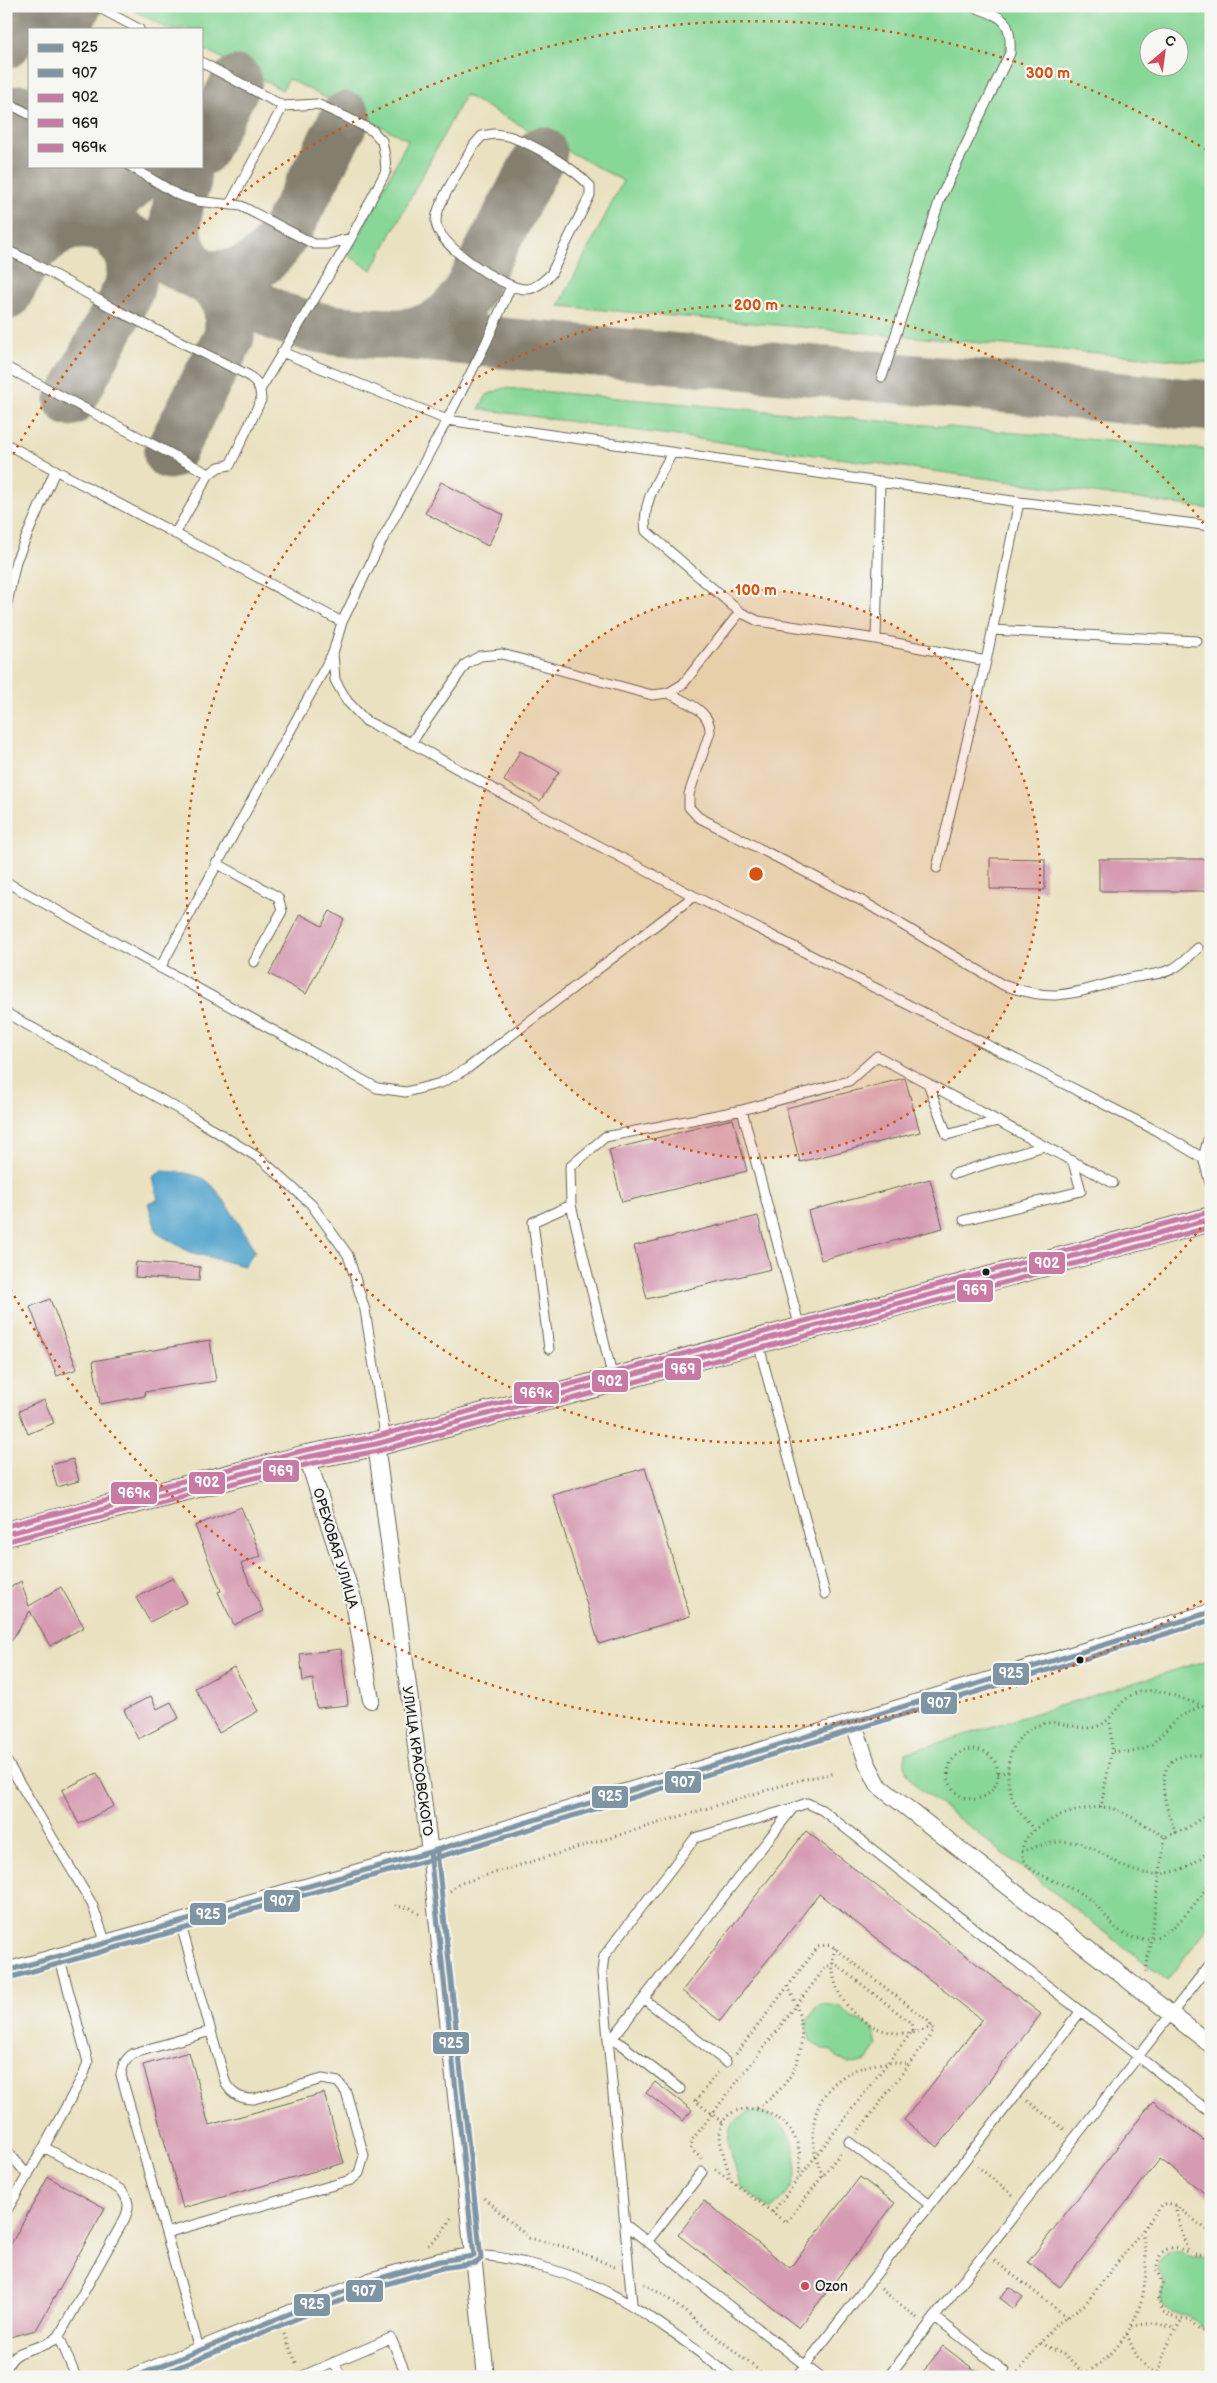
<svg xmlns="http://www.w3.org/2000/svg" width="1217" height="2383" viewBox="0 0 1217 2383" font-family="'Balsamiq Sans',sans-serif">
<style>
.green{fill:#87d797;stroke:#527a5a;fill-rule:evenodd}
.water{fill:#53a4cd;stroke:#386074}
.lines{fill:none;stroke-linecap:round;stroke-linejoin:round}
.taxiway{stroke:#837e6e;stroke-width:51}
.building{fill:#d69bb2}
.lane-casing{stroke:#646155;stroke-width:11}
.street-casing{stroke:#646155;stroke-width:18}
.secondary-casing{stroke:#646155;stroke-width:26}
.path{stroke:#646155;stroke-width:3;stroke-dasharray:1 4;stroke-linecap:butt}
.lane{stroke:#fff;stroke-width:9}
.street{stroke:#fff;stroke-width:16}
.secondary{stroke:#fde4d1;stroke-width:24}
.bus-1-casing{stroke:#f6f6f2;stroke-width:9}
.bus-2-casing{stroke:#f6f6f2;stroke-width:9}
.bus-3-casing{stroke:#f6f6f2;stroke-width:9}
.bus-4-casing{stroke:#f6f6f2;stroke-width:9}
.bus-5-casing{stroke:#f6f6f2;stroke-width:9}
.bus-1{stroke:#8095a4;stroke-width:5}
.bus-2{stroke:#8095a4;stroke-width:5}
.bus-3{stroke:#c67aa4;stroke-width:5}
.bus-4{stroke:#c67aa4;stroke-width:5}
.bus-5{stroke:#c67aa4;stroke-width:5}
.ring{fill:none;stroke:#d4530e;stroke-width:2.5;stroke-dasharray:2.5 5}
.bus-dot{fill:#1c1c1c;stroke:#f6f6f2;stroke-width:2}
.poi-dot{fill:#d1495b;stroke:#f6f6f2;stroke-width:2}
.labels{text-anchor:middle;stroke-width:4.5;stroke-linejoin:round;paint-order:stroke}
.street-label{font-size:14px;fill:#1c1c1c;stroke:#f6f6f2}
.poi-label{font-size:14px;fill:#1c1c1c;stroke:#f6f6f2;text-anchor:start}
.centre{fill:#d4530e;stroke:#f6f6f2;stroke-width:2.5}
.ring-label{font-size:15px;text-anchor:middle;font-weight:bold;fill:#d4530e;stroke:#f6f6f2;stroke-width:4.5;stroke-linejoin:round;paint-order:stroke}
.line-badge{stroke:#f6f6f2;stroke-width:2}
.badge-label{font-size:14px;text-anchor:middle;font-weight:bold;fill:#fff}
</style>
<rect width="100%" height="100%" fill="#f6f6f2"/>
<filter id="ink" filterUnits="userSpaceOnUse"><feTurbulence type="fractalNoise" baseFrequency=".02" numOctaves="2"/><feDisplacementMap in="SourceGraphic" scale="10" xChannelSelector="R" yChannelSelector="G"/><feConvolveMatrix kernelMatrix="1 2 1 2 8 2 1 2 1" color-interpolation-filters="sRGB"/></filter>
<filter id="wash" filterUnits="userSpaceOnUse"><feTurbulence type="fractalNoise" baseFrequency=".0096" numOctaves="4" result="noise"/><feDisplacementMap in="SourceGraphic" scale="20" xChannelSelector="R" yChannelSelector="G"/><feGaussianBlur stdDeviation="1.12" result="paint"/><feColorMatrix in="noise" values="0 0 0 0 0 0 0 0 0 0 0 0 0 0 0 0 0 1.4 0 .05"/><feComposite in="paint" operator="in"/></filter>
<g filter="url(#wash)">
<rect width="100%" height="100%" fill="#eae1c0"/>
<path class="green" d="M 126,6 L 1211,6 L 1211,363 L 559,306 L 623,181 L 465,95 L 372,270 L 349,256 L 408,140 L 289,79 L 282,90 L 201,47 L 201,29 L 168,29 ZM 1150,38 L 1180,38 L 1180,68 L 1150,68 Z
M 504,388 L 1211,450 L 1211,509 L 479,409 L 487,395 Z
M 1211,1659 L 1211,1923 L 1167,1980 L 920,1789 C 907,1778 903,1769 906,1753 Z
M 822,2004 L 840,2006 L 852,2018 L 867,2023 L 873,2029 L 877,2045 L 868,2060 C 854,2067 842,2064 832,2051 L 824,2050 L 810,2040 L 806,2024 L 815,2008 Z
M 750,2112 C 785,2109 804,2154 793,2183 C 789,2193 779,2202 772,2210 L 740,2186 L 728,2141 L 731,2125 L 739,2118 Z
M 1170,2250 L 1181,2251 L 1192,2257 L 1211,2257 L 1211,2330 L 1202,2328 L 1188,2315 L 1171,2313 C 1152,2298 1167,2294 1164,2280 C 1163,2275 1159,2271 1158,2265 L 1163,2255 Z"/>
<path class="water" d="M 162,1171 C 177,1172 194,1172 207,1181 C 219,1188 247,1237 255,1251 L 244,1266 L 189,1252 L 157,1233 L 148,1203 L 158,1200 L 153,1177 Z"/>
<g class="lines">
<path class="taxiway" d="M 64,29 L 76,6
M 6,43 L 26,6
M 22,110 C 11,152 15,166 47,196
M 201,151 L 237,81
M 6,175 L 279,317 C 322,332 357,333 401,334 L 1211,406
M 186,181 C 171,220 170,241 197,274 C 263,284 279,245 305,195 C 319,169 332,143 346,117
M 25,185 C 49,188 72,185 90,166
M 64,206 C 98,209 128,198 144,166
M 29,253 C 43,239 60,223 82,224 C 93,224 103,227 113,227
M 6,295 C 21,268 33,251 31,219
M 401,334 C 433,331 447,322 466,296 L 542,152
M 70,401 L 128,291 C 136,263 131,251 112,230
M 169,454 L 229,337 C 232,310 229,300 210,281"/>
</g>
<g id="blocks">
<path class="building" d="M 441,482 L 504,515 L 488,546 L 425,513 Z
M 520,751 L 559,772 L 540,801 L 504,781 Z
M 990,858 L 1045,859 L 1045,890 L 990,889 Z
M 1099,859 L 1211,859 L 1211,891 L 1099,891 Z
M 330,911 L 344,919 L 306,994 L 269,974 L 300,914 L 322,926 Z
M 905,1078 L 920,1132 L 800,1162 L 786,1108 Z
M 733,1119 L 747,1171 L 622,1202 L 609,1150 Z
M 930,1179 L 943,1228 L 821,1260 L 808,1211 Z
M 758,1216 L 771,1269 L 647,1299 L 634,1246 Z
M 136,1262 L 200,1267 L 199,1281 L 135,1277 Z
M 50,1299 L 77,1369 L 57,1376 L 30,1307 Z
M 210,1340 L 216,1381 L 144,1392 L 145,1396 L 100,1404 L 93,1361 Z
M 44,1400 L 54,1423 L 28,1434 L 19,1411 Z
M 73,1459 L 79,1481 L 57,1487 L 51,1465 Z
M 645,1468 L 690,1616 L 599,1644 L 553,1495 Z
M 241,1507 L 261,1556 L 241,1564 L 263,1611 L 234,1625 L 218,1592 L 221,1591 L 195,1526 Z
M 173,1578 L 187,1602 L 150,1622 L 136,1598 Z
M 21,1581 L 29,1606 L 61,1587 L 84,1627 L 50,1646 L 30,1611 L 6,1649 L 6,1590 Z
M 341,1649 L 348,1705 L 317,1708 L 313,1679 L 303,1681 L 300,1654 Z
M 234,1667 L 258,1711 L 219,1733 L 195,1688 Z
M 151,1696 L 157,1709 L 171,1702 L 179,1718 L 138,1739 L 124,1710 Z
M 97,1773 L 114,1806 L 79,1824 L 62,1790 Z
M 806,1831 L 1041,2014 L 938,2147 L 904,2120 L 982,2020 L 819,1894 L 720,2021 L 682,1991 Z
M 189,2052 L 209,2125 L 324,2093 L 344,2163 L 183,2208 L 143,2065 Z
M 655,2082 L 692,2110 L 683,2121 L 646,2093 Z
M 1153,2101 L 1211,2146 L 1211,2198 L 1160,2159 L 1060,2287 L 1028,2262 Z
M 48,2177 L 105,2208 L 36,2330 L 6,2338 L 6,2253 Z
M 860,2177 L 895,2203 L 799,2328 L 678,2235 L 704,2201 L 790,2268 Z
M 1009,2287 L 1023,2297 L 1014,2309 L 1000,2298 Z
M 943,2346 L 984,2377 L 919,2377 Z"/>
</g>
</g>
<g filter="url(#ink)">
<use href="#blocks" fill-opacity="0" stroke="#646155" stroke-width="1"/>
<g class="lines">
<defs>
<path id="lane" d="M 96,6 L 139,29
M 201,62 L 283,106 L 317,104 L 346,117 L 373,131 L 382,141 L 385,157 L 386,171 L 351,238 L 260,390
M 6,102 L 29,114
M 494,134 C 501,135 508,135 514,138 C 536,146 574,168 590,186 L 590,195 L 551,274 C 545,280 535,290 525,289 C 503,288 434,244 436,220 C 437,202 465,162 474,145 L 482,136 Z
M 130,166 L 178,195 L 197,201 L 241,206 L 314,244 L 328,244 L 351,238
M 230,204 L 283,106
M 6,250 L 26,259 L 118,311 L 248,375 L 255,381 L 260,390 L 261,400 L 230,465 L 219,467 L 209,474 L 175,534
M 511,286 L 486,343 L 447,420 L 380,544 L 342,622 L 333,653 L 335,680 L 347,701 L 366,721 L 411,743 L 535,812 L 694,896 L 1157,1131 L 1203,1158 L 1211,1186
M 282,352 L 447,420 L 1019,502 L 1211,526
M 6,367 L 209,474
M 882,377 L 940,199 L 1010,53 C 1012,17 1002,18 972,6
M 6,444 L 342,622
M 672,453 C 659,478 641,502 646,531 L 740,612 L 758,621 L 876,639 L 986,661
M 6,608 L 16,561 L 55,471
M 992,630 L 1197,641
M 876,639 L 880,481
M 668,693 C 685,702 711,710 710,732 L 689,794 L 689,807 L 698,817 L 864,902 L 1003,985 C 1060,1005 1076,991 1130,978 C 1143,975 1163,975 1174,968 C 1183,963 1190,955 1198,948
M 411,743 L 466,664 L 480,656 L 502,654 L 652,695 L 668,693 L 683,684 L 740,612
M 216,863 L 278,897 L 282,911 L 254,962
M 937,868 L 986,661 L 1019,502
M 6,882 L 377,1088 L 406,1092 L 441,1083 L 468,1068 L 694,896
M 160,968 L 333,653
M 6,1013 L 196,1119 L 262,1160 L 311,1204 L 348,1255 L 365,1310 L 386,1441
M 928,1083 L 947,1135 L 997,1121
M 742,1110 L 849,1081 L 877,1056 L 1113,1183
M 1203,1158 L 1211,1129
M 954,1174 L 1044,1146
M 964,1220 L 1081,1191 L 1073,1162
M 758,1342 L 825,1594
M 549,1349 L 533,1222 L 571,1205
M 613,1379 L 571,1205 L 570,1167 L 605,1137 L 742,1110 L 800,1328
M 6,1760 L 92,1904 L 106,1943
M 180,1922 L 226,2084 C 233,2095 241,2099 254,2099 L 322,2079 L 338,2082 L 346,2092 L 364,2156 L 359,2173 L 351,2180 L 166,2233 L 199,2349
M 644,1999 L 726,2062
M 613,2038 L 680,2089
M 608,2044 L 793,1808 L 807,1803 L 822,1810 L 1211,2113
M 849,2142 L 930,2205
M 44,2147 L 84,2074 L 88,2062 L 59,1956
M 6,2149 L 28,2176
M 6,2212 L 44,2147 L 121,2190 C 129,2200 130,2206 125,2218 L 59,2336 C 42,2353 11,2344 6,2372
M 626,2225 L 820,2377
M 166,2233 L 121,2075 C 123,2064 125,2059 134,2053 L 211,2031
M 647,2242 L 702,2172
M 474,2256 C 492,2255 508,2259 526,2263 C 611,2281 665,2327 732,2377
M 632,2304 L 602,1972 L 604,1956 L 695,1838 L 793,1808
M 935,2317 L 1004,2371
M 59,2336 L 76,2377
M 334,2362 L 341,2377
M 300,2377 L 391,2338 L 407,2377
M 796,2377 L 1081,2011
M 888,2377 L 1211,1963"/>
<path id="street" d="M 376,1444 L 430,1852 L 486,2377
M 307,1457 L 354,1602 L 371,1700
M 853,1721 L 867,1763 L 879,1786 L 1211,2045
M 6,1971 L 430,1852 L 1211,1612
M 133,2377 L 370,2281 L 440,2261 L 474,2256"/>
<path id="secondary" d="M 6,1534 L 307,1457 L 376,1444 L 1211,1219"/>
</defs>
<use href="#lane" class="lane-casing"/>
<use href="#street" class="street-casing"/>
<use href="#secondary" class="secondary-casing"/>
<path class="path" d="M948 1774a25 25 0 1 1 50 0a25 25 0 1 1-50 0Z
M 1113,1751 L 1132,1752 L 1143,1749 L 1152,1744 L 1179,1717 L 1201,1706
M 998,1774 L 1008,1771
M 1101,1808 C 1105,1777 1117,1749 1109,1719
M 1211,1812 L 1185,1829 L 1165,1837 C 1151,1829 1124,1811 1110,1808 C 1082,1802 994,1832 1031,1869 C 1050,1881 1071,1886 1089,1899 C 1102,1908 1108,1923 1121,1932 C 1161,1957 1190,1910 1211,1882
M 1034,1830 C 1027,1821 1019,1813 1014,1802 C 1001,1773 1008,1734 1042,1724 C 1060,1718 1080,1733 1098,1726 C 1117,1719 1118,1694 1145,1691 C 1168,1688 1188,1704 1211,1707
M 1176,1833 C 1159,1795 1150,1742 1211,1758
M 1022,1852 C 1042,1844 1061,1838 1082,1844 C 1097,1849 1109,1859 1123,1866 C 1153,1882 1190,1873 1211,1848
M 450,1891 L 458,1884 L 800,1780 L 836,1773
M 395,1906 L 410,1908 L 419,1914
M 835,1948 C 820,2004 882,2052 933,2026
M 1146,1972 L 1165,1837
M 736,2054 L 818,1947 L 826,1945 L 832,1946 L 928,2021 L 934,2031 L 857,2133
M 694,2100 L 723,2123
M 696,2101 L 718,2072
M 1027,2101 L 1064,2129
M 757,2108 C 802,2080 814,2034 788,1987
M 702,2159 L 691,2149 L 692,2140 L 826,1967 L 832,1964 L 837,1965 L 911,2023 L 913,2030 L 772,2213
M 977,2166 L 1013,2195
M 715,2169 L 785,2222 L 790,2218 L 842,2151
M 823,2176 C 792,2109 837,2054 909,2064
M 732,2182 C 728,2168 720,2149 720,2134 C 721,2087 818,2108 797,2180
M 484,2198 L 529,2238 L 570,2248 L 615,2267
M 1175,2206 L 1187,2250
M 428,2245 L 441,2234 L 451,2218
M 1211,2254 C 1205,2253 1200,2255 1195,2254 C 1180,2252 1178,2241 1161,2253 L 1156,2268 L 1162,2284 L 1158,2299 L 1163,2312 L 1175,2318 L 1188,2319 L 1200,2331 L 1211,2332
M 995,2261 L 1067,2317
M 644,2284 L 665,2296 L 767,2377
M 881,2289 L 917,2318
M 1132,2326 L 1153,2323 L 1175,2328
M 284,2334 L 297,2365
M 1127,2334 C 1134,2353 1140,2365 1158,2374
M 1041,2343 L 1064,2355 L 1088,2377
M 1018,2372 L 1053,2327 L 1085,2304 L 1162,2205 L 1168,2203 L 1175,2205 L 1211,2233
M 1079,2377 C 1133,2349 1156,2290 1142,2233
M 1157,2377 L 1166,2346 L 1182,2319
M 1210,2377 L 1211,2376"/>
<use href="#lane" class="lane"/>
<use href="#street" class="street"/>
<use href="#secondary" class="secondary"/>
<defs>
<path id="bus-1" d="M 6,1971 L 430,1852 L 1211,1612
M 134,2377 L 370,2281 L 440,2261 L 474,2256 L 430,1852"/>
<path id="bus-2" d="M 8,1978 L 432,1859 L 1211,1620
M 154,2377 L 372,2288 L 442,2268 L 476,2263 L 481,2259 L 437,1851"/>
<path id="bus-3" d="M 6,1534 L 307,1457 L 376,1444 L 1211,1219"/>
<path id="bus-4" d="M 8,1541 L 309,1464 L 378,1451 L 1211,1227"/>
<path id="bus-5" d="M 6,1526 L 305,1450 L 374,1437 L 1209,1212"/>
</defs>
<use href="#bus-1" class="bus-1-casing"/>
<use href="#bus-2" class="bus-2-casing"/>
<use href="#bus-3" class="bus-3-casing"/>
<use href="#bus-4" class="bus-4-casing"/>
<use href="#bus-5" class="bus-5-casing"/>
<use href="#bus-1" class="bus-1"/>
<use href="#bus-2" class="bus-2"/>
<use href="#bus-3" class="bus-3"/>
<use href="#bus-4" class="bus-4"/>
<use href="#bus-5" class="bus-5"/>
</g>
</g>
<circle cx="756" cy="874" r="284" fill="#d4530e" fill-opacity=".12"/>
<g class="ring">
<circle cx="756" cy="874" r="284"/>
<path d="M1210 1216A569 569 0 1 1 1210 532"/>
<path d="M1208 1597A853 853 0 0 1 6 1281M6 467A853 853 0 0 1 1208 151"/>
</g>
<g class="bus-dot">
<circle cx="986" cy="1272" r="4.5"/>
<circle cx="1080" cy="1660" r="4.5"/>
</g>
<circle class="poi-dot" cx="805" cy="2286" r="5"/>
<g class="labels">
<g class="street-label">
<text transform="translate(336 1548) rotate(73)" y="5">ОРЕХОВАЯ УЛИЦА</text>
<text transform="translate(418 1761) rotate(82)" y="5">УЛИЦА КРАСОВСКОГО</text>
</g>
<g class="poi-label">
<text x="815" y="2291">Ozon</text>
</g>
</g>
<circle cx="756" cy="874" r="8" class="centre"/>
<g class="ring-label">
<text x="1048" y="78">300 m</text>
<text x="756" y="310">200 m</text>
<text x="756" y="595">100 m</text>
</g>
<g class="line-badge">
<rect x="1028" y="1251" width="38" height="24" rx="5" fill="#c67aa4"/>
<rect x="956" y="1279" width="38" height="24" rx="5" fill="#c67aa4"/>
<rect x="664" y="1357" width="38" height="24" rx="5" fill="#c67aa4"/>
<rect x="591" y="1369" width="38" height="24" rx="5" fill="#c67aa4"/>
<rect x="513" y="1381" width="47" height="24" rx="5" fill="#c67aa4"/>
<rect x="262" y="1459" width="38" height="24" rx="5" fill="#c67aa4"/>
<rect x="188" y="1471" width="38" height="24" rx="5" fill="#c67aa4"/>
<rect x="110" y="1481" width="48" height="24" rx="5" fill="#c67aa4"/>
<rect x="992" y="1662" width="38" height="24" rx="5" fill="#8095a4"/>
<rect x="920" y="1691" width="38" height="24" rx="5" fill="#8095a4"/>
<rect x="664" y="1770" width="38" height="24" rx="5" fill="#8095a4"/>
<rect x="591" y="1785" width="38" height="24" rx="5" fill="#8095a4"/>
<rect x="263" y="1889" width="38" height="24" rx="5" fill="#8095a4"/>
<rect x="189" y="1902" width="38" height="24" rx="5" fill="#8095a4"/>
<rect x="432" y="2031" width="38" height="24" rx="5" fill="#8095a4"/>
<rect x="345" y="2279" width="39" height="24" rx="5" fill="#8095a4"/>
<rect x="293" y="2293" width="38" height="24" rx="5" fill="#8095a4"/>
</g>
<g class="badge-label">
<text x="1047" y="1268">902</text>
<text x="975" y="1295">969</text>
<text x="683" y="1374">969</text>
<text x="610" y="1386">902</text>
<text x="536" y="1398">969к</text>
<text x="281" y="1476">969</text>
<text x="207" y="1487">902</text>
<text x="134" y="1498">969к</text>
<text x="1011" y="1678">925</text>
<text x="939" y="1708">907</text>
<text x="683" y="1787">907</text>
<text x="610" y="1801">925</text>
<text x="282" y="1906">907</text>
<text x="208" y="1919">925</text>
<text x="451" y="2048">925</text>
<text x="364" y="2296">907</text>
<text x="312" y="2309">925</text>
</g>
<rect width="1217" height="2383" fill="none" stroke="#f6f6f2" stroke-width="25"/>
<rect x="28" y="28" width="175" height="140" fill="#f6f6f2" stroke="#9f9f9c"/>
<rect x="38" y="44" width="25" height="8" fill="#8095a4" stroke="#9f9f9c"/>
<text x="72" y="52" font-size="15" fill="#1c1c1c">925</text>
<rect x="38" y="69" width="25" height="8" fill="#8095a4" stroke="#9f9f9c"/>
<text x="72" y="78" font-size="15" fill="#1c1c1c">907</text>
<rect x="38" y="94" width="25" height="8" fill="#c67aa4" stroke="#9f9f9c"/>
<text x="72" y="102" font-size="15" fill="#1c1c1c">902</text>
<rect x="38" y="119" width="25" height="8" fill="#c67aa4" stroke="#9f9f9c"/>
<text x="72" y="128" font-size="15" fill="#1c1c1c">969</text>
<rect x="38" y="144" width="25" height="8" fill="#c67aa4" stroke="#9f9f9c"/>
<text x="72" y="152" font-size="15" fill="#1c1c1c">969к</text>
<g transform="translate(1164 52) rotate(29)"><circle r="24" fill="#f6f6f2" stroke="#9f9f9c"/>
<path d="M0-4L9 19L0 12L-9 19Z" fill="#d1495b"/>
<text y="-8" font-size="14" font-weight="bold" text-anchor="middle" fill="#1c1c1c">С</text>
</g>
</svg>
